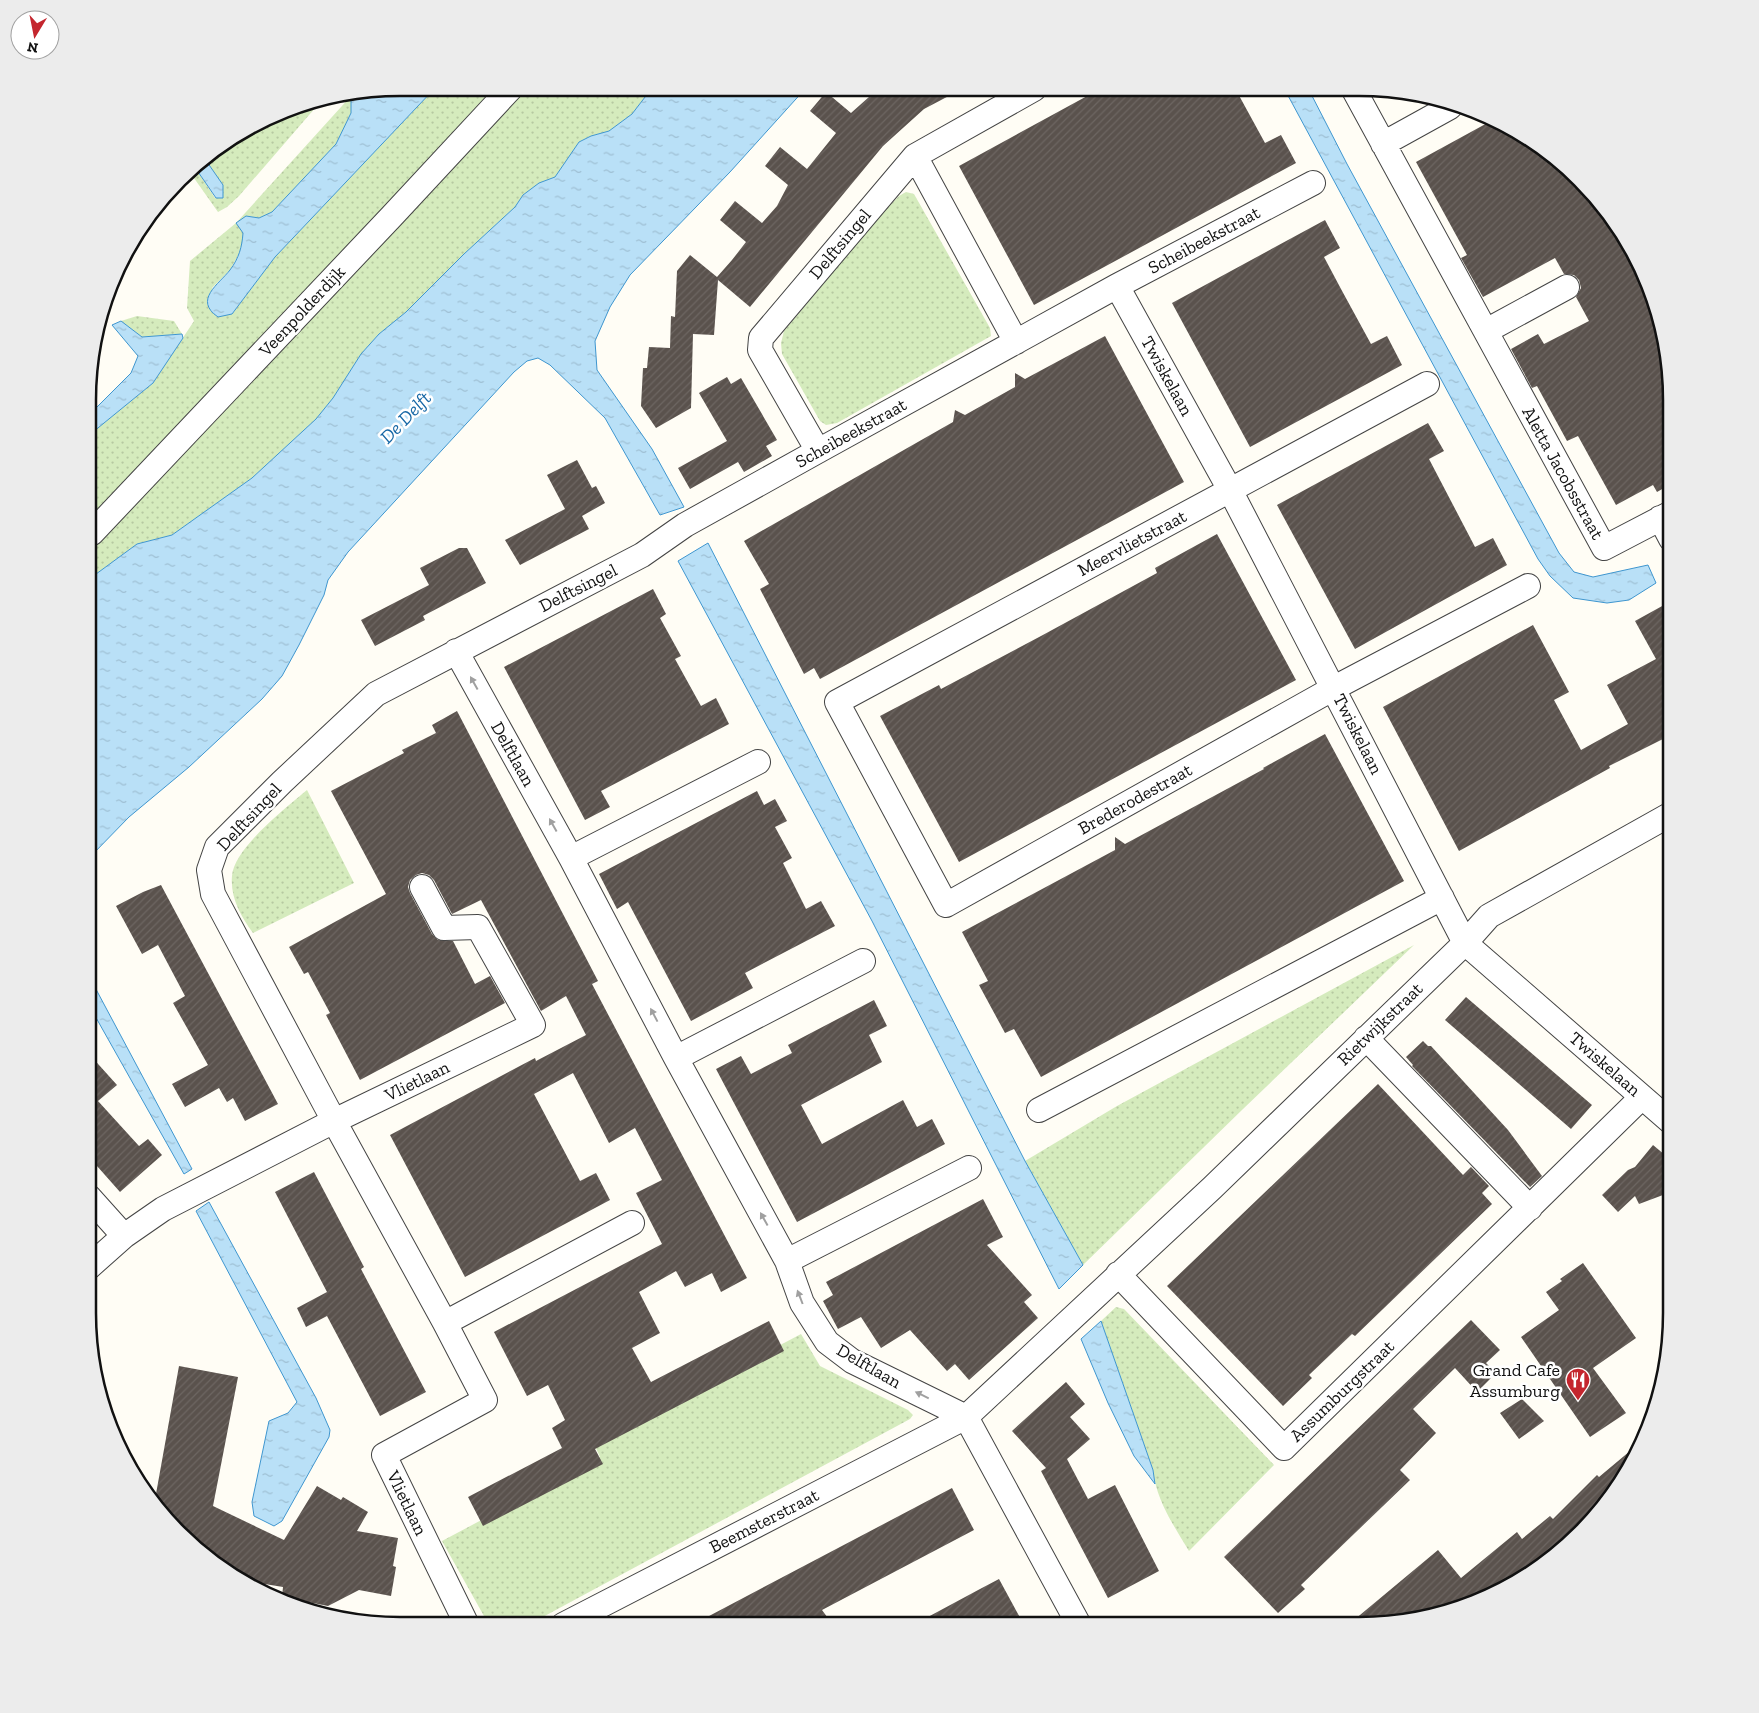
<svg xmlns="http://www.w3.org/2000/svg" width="1759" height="1713" viewBox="0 0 1759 1713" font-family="'Zilla Slab',serif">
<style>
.grass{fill:url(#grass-dots)}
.water{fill:url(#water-ripples);stroke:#3f96cf}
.building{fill:url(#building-hatch)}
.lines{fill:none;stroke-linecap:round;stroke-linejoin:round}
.street-casing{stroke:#444;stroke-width:26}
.street{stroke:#fff;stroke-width:24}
.oneway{fill:#a0a0a0}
.labels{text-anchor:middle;stroke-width:5;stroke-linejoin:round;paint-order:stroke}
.street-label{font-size:18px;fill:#111;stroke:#fff}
.poi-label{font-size:18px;fill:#111;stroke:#fff;text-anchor:end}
.water-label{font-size:19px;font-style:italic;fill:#1768a6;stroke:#fff}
.rim{fill:none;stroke:#111;stroke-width:2.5}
</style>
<defs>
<pattern id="grass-dots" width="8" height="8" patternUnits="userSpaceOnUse" patternTransform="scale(1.25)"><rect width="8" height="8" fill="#d5ebbd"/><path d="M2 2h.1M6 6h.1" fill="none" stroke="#b6c8a1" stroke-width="1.8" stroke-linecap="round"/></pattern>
<pattern id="water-ripples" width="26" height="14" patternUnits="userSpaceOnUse" patternTransform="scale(1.25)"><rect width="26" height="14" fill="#b9e0f7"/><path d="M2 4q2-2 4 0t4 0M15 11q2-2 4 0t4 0" fill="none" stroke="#9ebfd3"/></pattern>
<pattern id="building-hatch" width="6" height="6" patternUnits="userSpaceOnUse" patternTransform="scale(1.25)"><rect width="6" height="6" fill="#5a524d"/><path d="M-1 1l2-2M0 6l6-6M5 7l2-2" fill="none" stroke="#6d6662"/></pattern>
</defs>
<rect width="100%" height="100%" fill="#fffdf5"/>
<path class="grass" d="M 435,88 L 496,88 L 171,436 L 93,515 L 93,432 L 153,383 L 194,321 L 187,308 L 190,261 L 236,223 L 351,96 L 351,113 L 336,144 L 272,212 L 259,218 L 246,216 L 242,249 L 230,270 L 212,288 L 232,314 L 275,257 Z
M 519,88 L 652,88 L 632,114 L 609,131 L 591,136 L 579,142 L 555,177 L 539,183 L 523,195 L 515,207 L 464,254 L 406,312 L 379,334 L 361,354 L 333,398 L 316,419 L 252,478 L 172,535 L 137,544 L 92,577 L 92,544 Z
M 322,100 L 239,196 L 227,207 L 218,212 L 189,171 L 194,166 L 215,198 L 223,198 L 223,185 L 205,159 L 300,104 Z
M 906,192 L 914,194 L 990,328 L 991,336 L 837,423 L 826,425 L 820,421 L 782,354 L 781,343 L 784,331 L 884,211 L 899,196 Z
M 137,316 L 174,321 L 182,334 L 142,337 L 121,321 Z
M 307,790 L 354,883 L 253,933 C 241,917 230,897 232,876 C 234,848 286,808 307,790 Z
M 1414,945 L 1243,1109 L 1083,1265 L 1025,1161 L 1117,1106 Z
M 1116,1307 L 1124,1309 L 1274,1465 L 1189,1551 C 1174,1526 1156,1500 1153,1470 L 1101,1321 Z
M 801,1334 L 820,1366 L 908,1410 L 913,1415 L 910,1419 L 528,1625 L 489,1625 L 442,1541 L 600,1457 L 594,1444 Z"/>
<path class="water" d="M 400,88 L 435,88 L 275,257 L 232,314 L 218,317 C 193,300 219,284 230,270 C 239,258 242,247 243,233 L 236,223 L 246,216 L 259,218 L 272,212 L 336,144 L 351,113 L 351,96 Z
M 652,88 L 805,89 L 730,172 L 630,275 L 610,307 L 595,341 L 597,370 L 652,449 L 684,507 L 660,515 L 605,418 L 550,365 L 538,358 L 527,361 L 514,372 L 348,552 L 328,580 L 324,595 L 299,645 L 282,676 L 262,699 L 189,767 L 129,817 L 91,856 L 92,577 L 137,544 L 172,535 L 252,478 L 316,419 L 333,398 L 361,354 L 379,334 L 406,312 L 464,254 L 515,207 L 523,195 L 539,183 L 555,177 L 579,142 L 591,136 L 609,131 L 632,114 Z
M 1285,90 L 1309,90 L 1347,164 L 1559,553 L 1574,572 L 1593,577 L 1648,565 L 1656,583 L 1629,600 L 1607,603 L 1573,598 L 1550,576 L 1538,559 Z
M 205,159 L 223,185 L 223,198 L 216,198 L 194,166 Z
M 121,321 L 142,337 L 182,334 L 183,338 L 153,383 L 93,432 L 93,411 L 131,373 L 138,356 L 112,325 Z
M 708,543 L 1025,1161 L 1083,1265 L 1059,1289 L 872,921 L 678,561 Z
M 90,978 L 192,1169 L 184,1174 L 90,1007 Z
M 209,1202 L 316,1398 L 330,1430 L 329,1437 L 282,1521 L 274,1526 L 254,1516 L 252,1502 L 269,1421 L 288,1413 L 297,1402 L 196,1211 Z
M 1101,1321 L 1153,1470 L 1155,1484 L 1134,1456 L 1108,1403 L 1081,1339 Z"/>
<path class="building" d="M 878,89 L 962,89 L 924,109 L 883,146 L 750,307 L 718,280 L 714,335 L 693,334 L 691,408 L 656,428 L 641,406 L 643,368 L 647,368 L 649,347 L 670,348 L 671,316 L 675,317 L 677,271 L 690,255 L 717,277 L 732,260 L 746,242 L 720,220 L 735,201 L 762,223 L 777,206 L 788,185 L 765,166 L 780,147 L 807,169 L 836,133 L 810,111 L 826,92 L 851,113 Z
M 1100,89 L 1236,90 L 1265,143 L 1281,135 L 1296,163 L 1034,305 L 959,166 Z
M 1491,121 L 1515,129 L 1607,210 L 1655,300 L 1671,380 L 1671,484 L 1657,492 L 1653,485 L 1616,505 L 1578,436 L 1567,441 L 1537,386 L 1532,388 L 1511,349 L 1538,334 L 1544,344 L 1589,321 L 1576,297 L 1581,288 L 1579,280 L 1574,275 L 1564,274 L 1555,258 L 1483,297 L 1461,258 L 1467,255 L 1416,162 Z
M 1325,220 L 1340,248 L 1324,257 L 1341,289 L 1371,344 L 1387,336 L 1402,365 L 1250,447 L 1172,303 Z
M 1105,336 L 1184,482 L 820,679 L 814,668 L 804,674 L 760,589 L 769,584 L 744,541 L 953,422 L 955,410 L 965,415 L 1015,387 L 1015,373 L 1025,379 Z
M 727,377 L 731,384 L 741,378 L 777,440 L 766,446 L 772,456 L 744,472 L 738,462 L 690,489 L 678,468 L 727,441 L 699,393 Z
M 1428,423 L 1444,451 L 1429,459 L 1475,547 L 1493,538 L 1507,565 L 1355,649 L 1277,505 Z
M 577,460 L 592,488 L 596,486 L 605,503 L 582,516 L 589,529 L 520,565 L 505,540 L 565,509 L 547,475 Z
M 1217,534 L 1296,680 L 959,862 L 880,716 L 939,685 L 941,689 L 1041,636 L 1157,573 L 1155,568 Z
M 459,548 L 467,548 L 486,583 L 423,616 L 425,620 L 375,646 L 361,620 L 429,585 L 420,568 Z
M 653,589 L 666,614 L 660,618 L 681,656 L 675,659 L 701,706 L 716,698 L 729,724 L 601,791 L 610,807 L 585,820 L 504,667 Z
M 1664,605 L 1671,617 L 1671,735 L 1609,766 L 1610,768 L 1459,851 L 1383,707 L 1533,625 L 1569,692 L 1554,700 L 1581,750 L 1628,724 L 1607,685 L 1656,659 L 1635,621 Z
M 457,711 L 598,981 L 592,984 L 747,1278 L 721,1292 L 712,1273 L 685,1287 L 676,1271 L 639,1292 L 660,1333 L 632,1348 L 651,1382 L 769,1321 L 784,1351 L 595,1449 L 603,1464 L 483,1526 L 468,1497 L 562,1448 L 552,1428 L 565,1420 L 548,1385 L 527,1396 L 494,1332 L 662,1244 L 636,1193 L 662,1180 L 635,1128 L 609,1143 L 573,1073 L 534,1094 L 580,1181 L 596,1173 L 610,1200 L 465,1277 L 390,1135 L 535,1058 L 536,1061 L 586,1035 L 566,996 L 541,1011 L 481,900 L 452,914 L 434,880 L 429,875 L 422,873 L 416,875 L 410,880 L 408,887 L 410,893 L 432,934 L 438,940 L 453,941 L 475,984 L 490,976 L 505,1003 L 360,1080 L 326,1015 L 330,1013 L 308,972 L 304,974 L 289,947 L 386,894 L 331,791 L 404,753 L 402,750 L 436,733 L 432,725 Z
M 1325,734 L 1404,881 L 1041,1077 L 1014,1029 L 1005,1033 L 979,985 L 988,981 L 962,932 L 1115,850 L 1115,837 L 1125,844 L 1264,769 L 1263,768 Z
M 757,791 L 764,805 L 775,799 L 787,821 L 775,827 L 792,858 L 783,863 L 806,909 L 821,901 L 835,926 L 745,973 L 753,988 L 691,1021 L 628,902 L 617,909 L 599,874 Z
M 161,885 L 278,1104 L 245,1121 L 233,1098 L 227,1102 L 219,1088 L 185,1107 L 172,1084 L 208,1065 L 173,1003 L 185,996 L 158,945 L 142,954 L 116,906 L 143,892 Z
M 1466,997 L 1592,1105 L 1571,1129 L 1445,1020 Z
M 874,1000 L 887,1026 L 869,1035 L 882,1062 L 801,1105 L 822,1144 L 903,1100 L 917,1127 L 932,1119 L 945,1144 L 797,1222 L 716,1069 L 741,1056 L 751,1074 L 792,1053 L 788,1045 Z
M 1423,1041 L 1428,1046 L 1431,1046 L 1508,1130 L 1542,1176 L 1530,1187 L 1412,1066 L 1413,1065 L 1406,1057 Z
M 90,1055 L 117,1085 L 98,1101 L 139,1146 L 148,1139 L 162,1155 L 120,1192 L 89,1157 Z
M 1378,1084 L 1463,1175 L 1471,1167 L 1489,1186 L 1482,1193 L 1492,1204 L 1355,1336 L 1352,1334 L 1309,1375 L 1312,1378 L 1283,1406 L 1167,1286 Z
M 1653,1145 L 1671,1160 L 1671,1177 L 1667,1182 L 1671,1192 L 1639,1204 L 1635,1196 L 1618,1212 L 1602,1195 L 1628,1170 L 1635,1167 Z
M 314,1172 L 364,1267 L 361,1269 L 426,1392 L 380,1416 L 327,1316 L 306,1327 L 297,1308 L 327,1292 L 275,1192 Z
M 983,1199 L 1003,1237 L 987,1245 L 1032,1295 L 1024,1302 L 1038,1318 L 969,1380 L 955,1364 L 947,1371 L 910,1330 L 881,1348 L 861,1317 L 838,1329 L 823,1301 L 833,1295 L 826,1282 Z
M 1583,1263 L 1636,1338 L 1593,1368 L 1626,1413 L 1590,1437 L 1521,1337 L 1559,1310 L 1546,1292 L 1562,1281 L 1560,1279 Z
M 1471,1320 L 1500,1350 L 1486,1363 L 1496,1373 L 1477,1392 L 1455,1368 L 1413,1409 L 1436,1433 L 1400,1470 L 1410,1480 L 1301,1585 L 1305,1589 L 1278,1613 L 1224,1557 Z
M 179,1366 L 238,1377 L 213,1506 L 284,1540 L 317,1486 L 341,1500 L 343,1497 L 368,1512 L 357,1531 L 398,1538 L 393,1566 L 396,1567 L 391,1596 L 359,1590 L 328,1606 L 282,1597 L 283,1587 L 241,1580 L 194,1548 L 154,1505 Z
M 1066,1382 L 1085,1404 L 1070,1417 L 1090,1439 L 1067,1459 L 1088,1499 L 1115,1485 L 1159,1571 L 1108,1598 L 1041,1471 L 1046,1468 L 1012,1431 Z
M 1522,1399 L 1544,1421 L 1519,1439 L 1500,1413 Z
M 1636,1446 L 1640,1449 L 1639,1451 L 1594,1519 L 1549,1561 L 1478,1602 L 1379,1625 L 1348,1625 L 1438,1550 L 1461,1578 L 1517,1532 L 1522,1539 L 1550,1516 L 1553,1519 L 1597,1475 L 1599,1477 Z
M 952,1488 L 974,1530 L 822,1610 L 833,1625 L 692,1625 Z
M 999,1579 L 1024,1625 L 913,1625 L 980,1589 Z"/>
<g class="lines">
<defs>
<path id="street" d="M 1354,90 L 1604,548 L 1671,513
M 1383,144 L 1450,107
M 915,156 L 1016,342
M 1117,286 L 1230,490 L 1465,943 L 1671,1122
M 1486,331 L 1567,287
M 1427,384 L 837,702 L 946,905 L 1334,688 L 1528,586
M 818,451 L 760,350 L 761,338 L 915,156 L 1034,89
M 1660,518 L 1671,539
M 92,533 L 392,216 L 511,88
M 456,651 L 571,858 L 676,1058 L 787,1261 L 802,1303 L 827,1342 L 852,1361 L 966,1417 L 1079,1625
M 571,858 L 758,762
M 422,887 L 444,928 L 478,927 L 533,1025 L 334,1121 L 445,1323 L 485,1400 L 384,1455 L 467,1625
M 1366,1038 L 1530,1208
M 676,1058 L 863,961
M 1039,1110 L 1442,898
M 89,1197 L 124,1236
M 787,1261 L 969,1168
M 88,1268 L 124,1236 L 163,1209 L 334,1121 L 213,894 L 209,870 L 217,847 L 282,782 L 376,694 L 642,555 L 685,525 L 818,451 L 1117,286 L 1313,183
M 1118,1274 L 1284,1448 L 1642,1097
M 445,1323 L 632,1223
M 563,1625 L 966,1417 L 1212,1188 L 1465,943 L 1489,916 L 1671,814"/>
</defs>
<use href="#street" class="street-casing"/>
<use href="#street" class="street"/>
</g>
<defs><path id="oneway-solid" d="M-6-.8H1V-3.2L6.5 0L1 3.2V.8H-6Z" transform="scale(1.25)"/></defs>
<g class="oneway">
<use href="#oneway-solid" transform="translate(474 683) rotate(-119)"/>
<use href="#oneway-solid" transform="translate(553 825) rotate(-119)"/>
<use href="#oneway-solid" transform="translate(654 1015) rotate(-118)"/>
<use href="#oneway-solid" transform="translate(764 1219) rotate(-119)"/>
<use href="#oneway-solid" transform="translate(800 1297) rotate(-111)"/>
<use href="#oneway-solid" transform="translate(922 1395) rotate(-154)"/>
</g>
<defs>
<symbol id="restaurant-pin" viewBox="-11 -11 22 30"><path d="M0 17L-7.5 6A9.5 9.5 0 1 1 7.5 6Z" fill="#c4262e" stroke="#fff"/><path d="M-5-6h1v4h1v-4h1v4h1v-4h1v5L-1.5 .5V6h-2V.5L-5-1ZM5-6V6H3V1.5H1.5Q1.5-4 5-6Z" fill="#fff"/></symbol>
</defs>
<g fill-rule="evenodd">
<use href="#restaurant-pin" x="1564" y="1366" width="28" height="38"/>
</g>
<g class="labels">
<g class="street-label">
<text transform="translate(1204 240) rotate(-28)" y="6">Scheibeekstraat</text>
<text transform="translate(840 244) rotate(-50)" y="6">Delftsingel</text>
<text transform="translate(302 311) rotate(-47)" y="6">Veenpolderdijk</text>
<text transform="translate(1167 376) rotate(61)" y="6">Twiskelaan</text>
<text transform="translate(851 433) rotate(-29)" y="6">Scheibeekstraat</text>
<text transform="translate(1563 473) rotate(61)" y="6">Aletta Jacobsstraat</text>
<text transform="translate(1132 543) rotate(-28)" y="6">Meervlietstraat</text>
<text transform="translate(578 588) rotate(-27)" y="6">Delftsingel</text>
<text transform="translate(1358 734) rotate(63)" y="6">Twiskelaan</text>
<text transform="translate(513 754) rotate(61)" y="6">Delftlaan</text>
<text transform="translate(1135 799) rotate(-29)" y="6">Brederodestraat</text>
<text transform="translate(249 817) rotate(-47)" y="6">Delftsingel</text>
<text transform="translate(1380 1024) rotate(-44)" y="6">Rietwijkstraat</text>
<text transform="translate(1605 1064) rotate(41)" y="6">Twiskelaan</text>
<text transform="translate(417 1081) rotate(-26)" y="6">Vlietlaan</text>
<text transform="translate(869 1366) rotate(30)" y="6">Delftlaan</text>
<text transform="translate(1342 1391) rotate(-44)" y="6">Assumburgstraat</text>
<text transform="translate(407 1503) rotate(64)" y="6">Vlietlaan</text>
<text transform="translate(764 1521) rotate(-27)" y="6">Beemsterstraat</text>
</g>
<g class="poi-label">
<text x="1560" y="1376">Grand Cafe<tspan x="1560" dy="21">Assumburg</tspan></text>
</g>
<g class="water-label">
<text transform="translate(405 417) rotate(-46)" y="7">De Delft</text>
</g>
</g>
<path d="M0 0H1759V1713H0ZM400 96H1359A304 304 0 0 1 1663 400V1313A304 304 0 0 1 1359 1617H400A304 304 0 0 1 96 1313V400A304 304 0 0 1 400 96Z" fill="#ececec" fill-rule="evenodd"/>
<path class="rim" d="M400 96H1359A304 304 0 0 1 1663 400V1313A304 304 0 0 1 1359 1617H400A304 304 0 0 1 96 1313V400A304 304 0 0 1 400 96Z"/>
<g transform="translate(35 35) rotate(190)"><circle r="24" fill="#ffffff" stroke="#a0a0a0"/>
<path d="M0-4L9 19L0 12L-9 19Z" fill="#c4262e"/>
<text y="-8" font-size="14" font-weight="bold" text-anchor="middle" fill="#111111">N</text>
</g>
</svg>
